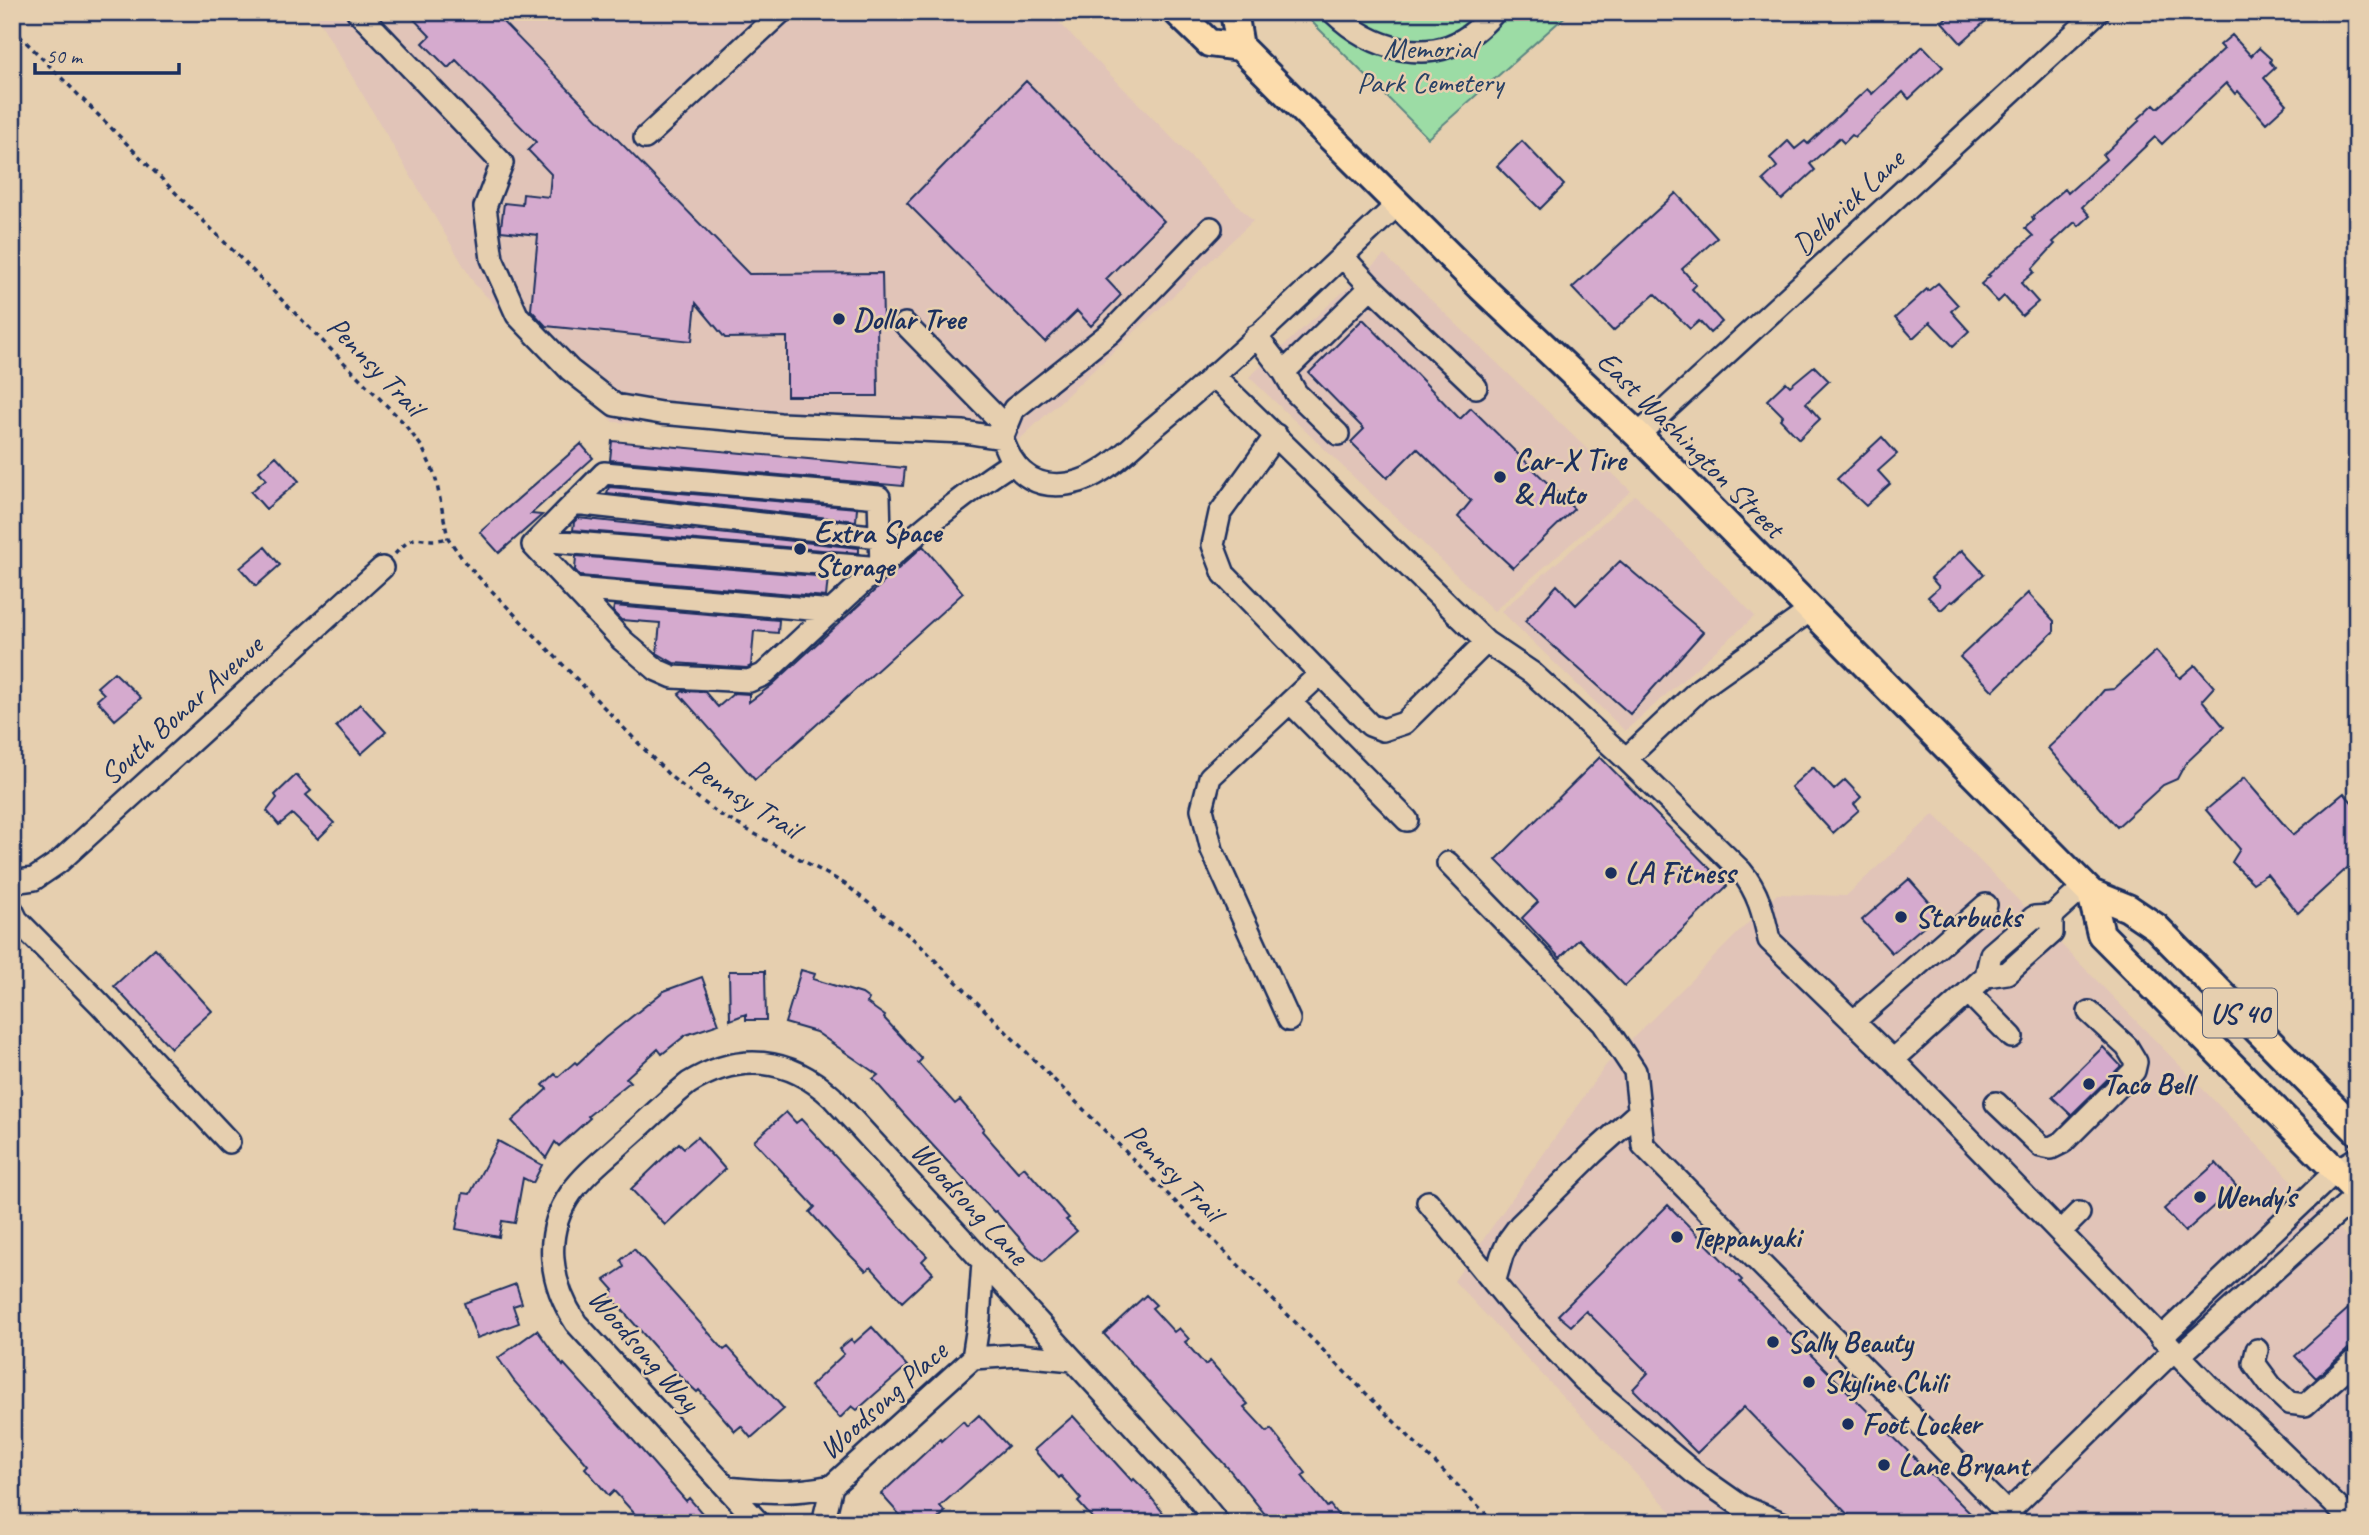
<svg xmlns="http://www.w3.org/2000/svg" width="2369" height="1535" viewBox="0 0 2369 1535" font-family="Caveat,sans-serif">
<style>
.built{fill:#e1c4b8}
.green{fill:#9cdca5;stroke:#5c8682;stroke-width:2}
.building{fill:#d5aace;stroke:#1b2f5e;stroke-width:2}
.lines{fill:none;stroke-linecap:round;stroke-linejoin:round}
.minor-casing{stroke:#1b2f5e;stroke-width:26}
.major-casing{stroke:#1b2f5e;stroke-width:32}
.path{stroke:#1b2f5e;stroke-width:3.5;stroke-dasharray:5 5;stroke-linecap:butt}
.minor{stroke:#e6cfaf;stroke-width:21}
.major{stroke:#fcdcac;stroke-width:26}
.poi-dot{fill:#1b2f5e;stroke:#e6cfaf;stroke-width:2.5}
.labels{text-anchor:middle;stroke-width:5;stroke-linejoin:round;paint-order:stroke}
.shield{fill:#e6cfaf;stroke:#585f76;stroke-width:2}
.shield-label{font-size:28px;font-weight:bold;fill:#1b2f5e}
.park-label{font-size:30px;fill:#284065;stroke:#e6cfaf}
.street-label{font-size:30px;fill:#1b2f5e;stroke:#e6cfaf}
.poi-label{font-size:30px;font-weight:bold;fill:#1b2f5e;stroke:#e6cfaf;text-anchor:start}
</style>
<rect width="100%" height="100%" fill="#e6cfaf"/>
<filter id="ink" filterUnits="userSpaceOnUse"><feTurbulence type="fractalNoise" baseFrequency=".0143" numOctaves="2"/><feDisplacementMap in="SourceGraphic" scale="14" xChannelSelector="R" yChannelSelector="G"/><feConvolveMatrix kernelMatrix="1 2 1 2 8 2 1 2 1" color-interpolation-filters="sRGB"/></filter>
<g filter="url(#ink)">
<path class="built" d="M 314,12 L 1049,12 L 1253,221 L 1019,440 L 613,422 L 475,285 Z
M 1384,255 L 1631,491 L 1494,611 L 1249,377 Z
M 1635,495 L 1755,616 L 1625,731 L 1501,611 Z
M 1934,814 L 2357,1247 L 2357,1523 L 1682,1523 L 1454,1281 L 1606,1065 L 1777,894 L 1846,896 Z"/>
<path class="green" d="M 1302,12 L 1570,12 L 1428,138 Z"/>
<path class="building" d="M 407,12 L 493,12 L 749,274 L 882,273 L 883,321 L 877,321 L 878,396 L 787,396 L 787,337 L 725,338 L 696,303 L 692,341 L 546,326 L 531,310 L 538,235 L 501,231 L 501,227 L 504,203 L 522,205 L 523,194 L 549,197 L 551,174 L 528,150 L 536,142 L 456,60 L 448,68 L 423,43 L 430,36 Z
M 1952,12 L 1996,12 L 1961,43 L 1942,22 Z
M 2232,35 L 2251,56 L 2259,48 L 2271,59 L 2270,62 L 2275,68 L 2264,78 L 2287,104 L 2266,123 L 2238,91 L 2235,94 L 2226,83 L 2162,144 L 2155,137 L 2082,207 L 2090,216 L 2079,226 L 2075,222 L 2053,242 L 2055,244 L 2032,269 L 2034,272 L 2021,283 L 2038,302 L 2022,316 L 2004,296 L 1998,302 L 1981,284 L 1990,276 L 1988,275 L 2033,236 L 2025,228 L 2034,220 L 2032,217 L 2065,189 L 2068,193 L 2106,159 L 2103,155 L 2140,120 L 2138,119 L 2154,104 L 2158,108 L 2189,81 L 2224,49 L 2220,45 Z
M 1923,46 L 1943,67 L 1909,99 L 1903,92 L 1855,137 L 1852,135 L 1844,143 L 1839,138 L 1810,164 L 1815,170 L 1782,200 L 1763,180 L 1777,167 L 1770,158 L 1788,141 L 1795,149 L 1805,141 L 1808,144 L 1867,89 L 1872,94 Z
M 1026,81 L 1164,221 L 1106,279 L 1121,295 L 1091,326 L 1077,311 L 1045,342 L 907,203 Z
M 1522,141 L 1564,185 L 1540,209 L 1497,166 Z
M 1676,193 L 1717,238 L 1682,269 L 1696,285 L 1692,289 L 1722,322 L 1710,333 L 1699,321 L 1690,329 L 1655,294 L 1613,331 L 1572,288 Z
M 1938,283 L 1958,305 L 1951,311 L 1969,331 L 1953,346 L 1930,322 L 1913,338 L 1895,318 L 1927,289 L 1928,291 Z
M 1363,319 L 1460,419 L 1471,408 L 1574,509 L 1513,568 L 1458,517 L 1471,501 L 1417,448 L 1387,478 L 1351,442 L 1364,429 L 1309,373 Z
M 1814,366 L 1829,381 L 1806,403 L 1820,419 L 1799,439 L 1780,419 L 1783,416 L 1767,400 L 1786,382 L 1790,386 Z
M 1882,437 L 1897,454 L 1878,471 L 1890,484 L 1866,506 L 1837,479 Z
M 612,441 L 905,468 L 903,486 L 610,460 Z
M 581,444 L 593,458 L 531,514 L 542,515 L 499,553 L 480,532 Z
M 276,456 L 299,481 L 266,509 L 251,492 L 266,479 L 259,471 Z
M 609,487 L 857,508 L 856,521 L 607,493 Z
M 578,518 L 859,548 L 859,553 L 573,530 L 574,522 Z
M 923,546 L 963,593 L 755,780 L 679,694 L 683,691 L 705,692 L 718,707 L 734,693 L 749,694 L 749,702 L 772,685 Z
M 265,547 L 280,565 L 256,586 L 240,568 Z
M 1962,550 L 1984,574 L 1953,602 L 1951,601 L 1941,610 L 1928,597 L 1939,587 L 1931,578 Z
M 576,556 L 828,577 L 826,597 L 580,576 L 575,570 Z
M 1620,561 L 1703,632 L 1630,714 L 1525,621 L 1557,585 L 1576,605 Z
M 2028,593 L 2054,621 L 2054,631 L 1993,691 L 1960,657 Z
M 614,606 L 779,620 L 778,633 L 754,631 L 751,666 L 747,668 L 674,663 L 657,653 L 660,623 L 621,620 L 613,612 Z
M 2156,651 L 2180,678 L 2195,665 L 2214,687 L 2202,700 L 2224,727 L 2185,764 L 2177,779 L 2163,785 L 2117,827 L 2048,748 L 2079,719 L 2104,690 L 2114,689 Z
M 114,672 L 141,698 L 115,720 L 97,700 L 104,694 L 97,687 Z
M 360,704 L 386,732 L 361,754 L 336,726 Z
M 1600,757 L 1727,886 L 1625,986 L 1579,939 L 1560,958 L 1522,918 L 1538,902 L 1496,860 Z
M 1813,767 L 1834,790 L 1845,780 L 1861,797 L 1854,804 L 1859,810 L 1833,833 L 1791,787 Z
M 296,775 L 311,791 L 306,795 L 334,823 L 318,839 L 292,814 L 279,825 L 267,811 L 277,798 L 275,795 Z
M 2244,778 L 2293,835 L 2344,793 L 2357,808 L 2357,859 L 2298,913 L 2267,874 L 2253,883 L 2232,862 L 2240,849 L 2206,810 Z
M 1909,879 L 1939,913 L 1892,953 L 1862,920 Z
M 155,948 L 212,1011 L 171,1048 L 114,986 Z
M 801,970 L 815,974 L 813,979 L 862,994 L 869,999 L 867,1003 L 885,1016 L 884,1018 L 922,1059 L 918,1063 L 955,1104 L 960,1100 L 984,1128 L 982,1131 L 1018,1172 L 1024,1167 L 1069,1218 L 1066,1220 L 1077,1231 L 1043,1261 L 1030,1250 L 996,1211 L 994,1212 L 903,1113 L 873,1079 L 878,1075 L 816,1032 L 785,1023 Z
M 729,971 L 765,971 L 766,1020 L 746,1020 L 746,1014 L 730,1020 Z
M 702,977 L 719,1024 L 686,1035 L 662,1054 L 658,1049 L 626,1078 L 630,1082 L 588,1116 L 590,1118 L 559,1146 L 555,1142 L 546,1158 L 512,1121 L 547,1089 L 543,1085 L 555,1074 L 558,1077 L 575,1062 L 577,1064 L 605,1038 L 664,991 Z
M 2103,1047 L 2121,1066 L 2071,1115 L 2052,1097 Z
M 786,1112 L 796,1123 L 801,1119 L 927,1256 L 922,1261 L 933,1273 L 902,1302 L 871,1267 L 866,1271 L 835,1240 L 810,1212 L 815,1207 L 754,1141 Z
M 697,1137 L 725,1169 L 665,1225 L 631,1189 L 679,1143 L 684,1148 Z
M 498,1141 L 542,1165 L 533,1183 L 523,1178 L 515,1223 L 502,1221 L 499,1237 L 456,1229 L 463,1193 L 470,1194 Z
M 2216,1163 L 2236,1186 L 2185,1232 L 2164,1209 Z
M 1668,1205 L 1742,1280 L 1740,1282 L 1792,1336 L 1980,1523 L 1856,1523 L 1744,1407 L 1697,1453 L 1633,1389 L 1648,1373 L 1586,1311 L 1571,1326 L 1558,1315 Z
M 634,1249 L 724,1350 L 728,1347 L 784,1409 L 751,1438 L 741,1426 L 735,1431 L 699,1390 L 697,1392 L 682,1378 L 609,1295 L 614,1290 L 605,1280 L 624,1267 L 621,1260 Z
M 516,1284 L 522,1303 L 513,1306 L 519,1323 L 477,1338 L 464,1303 Z
M 1146,1295 L 1156,1305 L 1152,1308 L 1174,1332 L 1179,1328 L 1189,1339 L 1185,1342 L 1205,1365 L 1210,1361 L 1238,1393 L 1248,1404 L 1244,1407 L 1267,1432 L 1271,1429 L 1306,1473 L 1302,1476 L 1327,1507 L 1330,1505 L 1344,1523 L 1272,1523 L 1228,1468 L 1104,1334 Z
M 2357,1301 L 2357,1345 L 2348,1349 L 2316,1378 L 2295,1356 Z
M 872,1327 L 907,1366 L 857,1410 L 852,1406 L 840,1418 L 810,1386 L 844,1354 L 839,1349 L 851,1339 L 854,1343 Z
M 537,1330 L 563,1366 L 564,1364 L 626,1432 L 686,1501 L 689,1498 L 702,1513 L 699,1515 L 707,1523 L 643,1523 L 614,1491 L 609,1496 L 585,1468 L 588,1465 L 514,1381 L 498,1358 Z
M 979,1415 L 1008,1446 L 940,1506 L 945,1512 L 934,1523 L 907,1523 L 881,1494 L 940,1439 L 941,1441 L 963,1421 L 967,1426 Z
M 1073,1416 L 1132,1481 L 1134,1479 L 1146,1491 L 1171,1523 L 1097,1523 L 1078,1502 L 1081,1499 L 1061,1476 L 1059,1478 L 1034,1450 Z"/>
<g class="lines">
<defs>
<path id="minor" d="M 358,12 L 502,163 L 485,207 L 492,259 L 517,315 L 570,370 L 615,405 L 661,413 L 780,424 L 964,432 L 1002,438
M 1333,12 C 1371,49 1431,68 1475,31 C 1482,25 1489,20 1494,12
M 645,138 L 781,12
M 1211,228 L 1111,332 L 1014,409 L 1002,438 C 1014,476 1040,493 1080,481 C 1108,472 1131,447 1153,428 C 1238,358 1317,279 1398,204
M 1371,287 L 1476,387
M 905,324 L 1006,427
M 1256,336 L 1284,372 L 1371,287 L 1342,256
M 1284,372 L 1296,393 L 1338,434
M 1213,375 L 1486,642 L 1532,673 L 1626,759 L 1741,871 C 1758,891 1764,915 1769,940 L 1893,1060 L 2210,1387 L 2252,1424 L 2354,1523
M 1276,435 L 1220,513 L 1213,545 L 1224,574 L 1370,725 L 1383,730 L 1404,723 L 1486,642
M 1638,435 L 2098,12
M 574,503 L 880,537
M 538,540 L 881,568 L 879,497 L 604,473 L 533,545 L 622,640 L 657,670 L 673,677 L 749,681 L 763,675 C 841,603 923,520 1012,463
M 575,589 L 833,611
M 1290,702 L 1407,820
M 1626,759 L 1701,688 L 1811,610
M 1448,863 L 1603,1023 L 1635,1071 L 1643,1145 L 2017,1523
M 12,882 L 34,879 L 59,862 L 382,568
M 12,910 L 17,920 L 100,1004 L 229,1142
M 1986,976 L 2007,973 L 2052,933 L 2052,916
M 1968,992 L 2012,1037
M 1289,1020 L 1212,850 L 1202,809 L 1210,777 L 1320,674
M 1853,1022 L 1986,905
M 1893,1060 L 1986,976 L 1991,954 L 2034,917 L 2052,916 L 2085,886
M 1996,1103 L 2041,1146 L 2051,1148 L 2063,1142 L 2134,1071 L 2136,1062 L 2127,1047 L 2089,1012
M 1428,1202 L 1513,1306 L 1584,1380 L 1694,1473 L 1741,1506 L 1782,1523
M 2060,1232 L 2079,1213
M 1494,1283 L 1502,1255 L 1509,1240 L 1520,1225 L 1593,1153 L 1639,1112
M 2161,1338 L 2336,1171 L 2357,1158
M 2257,1350 L 2254,1363 L 2271,1386 L 2289,1403 L 2305,1405 L 2357,1359
M 2179,1356 L 2357,1195
M 973,1358 L 1019,1355 L 1073,1360
M 973,1358 L 979,1319 L 983,1262
M 832,1486 L 973,1358
M 727,1488 C 767,1492 792,1494 832,1486
M 2007,1513 L 2173,1351
M 759,1523 L 576,1323 C 550,1283 542,1234 571,1193 C 586,1172 607,1157 625,1140 C 647,1121 667,1100 689,1083 C 739,1052 789,1057 832,1097 L 1183,1480 L 1218,1523
M 823,1523 L 832,1486"/>
<path id="major" d="M 1177,12 L 1209,43 L 1240,47
M 1234,12 L 1240,47 L 1481,287 L 1638,435 L 2091,893 L 2128,908 L 2156,927 L 2357,1131
M 2091,893 L 2101,934 L 2357,1192"/>
</defs>
<use href="#minor" class="minor-casing"/>
<use href="#major" class="major-casing"/>
<path class="path" d="M 12,28 L 402,421 L 422,447 L 435,475 L 448,538 L 466,564 L 671,777 L 719,814 L 845,884 L 917,942 L 1495,1523
M 395,554 C 421,526 417,546 448,538"/>
<use href="#minor" class="minor"/>
<use href="#major" class="major"/>
</g>
</g>
<g class="poi-dot">
<circle cx="839" cy="319" r="7"/>
<circle cx="1500" cy="477" r="7"/>
<circle cx="800" cy="549" r="7"/>
<circle cx="1611" cy="873" r="7"/>
<circle cx="1901" cy="917" r="7"/>
<circle cx="2089" cy="1084" r="7"/>
<circle cx="2200" cy="1197" r="7"/>
<circle cx="1677" cy="1237" r="7"/>
<circle cx="1773" cy="1342" r="7"/>
<circle cx="1809" cy="1382" r="7"/>
<circle cx="1848" cy="1424" r="7"/>
<circle cx="1884" cy="1465" r="7"/>
</g>
<g class="labels">
<rect class="shield" x="2203" y="988.5" width="74" height="49" rx="5"/>
<g class="shield-label">
<text x="2240" y="1023">US 40</text>
</g>
<g class="park-label">
<text x="1430" y="58">Memorial<tspan x="1430" dy="34">Park Cemetery</tspan></text>
</g>
<g class="street-label">
<text transform="translate(1848 202) rotate(-43)" y="10">Delbrick Lane</text>
<text transform="translate(376 366) rotate(46)" y="10">Pennsy Trail</text>
<text transform="translate(1691 444) rotate(45)" y="10">East Washington Street</text>
<text transform="translate(181 710) rotate(-42)" y="10">South Bonar Avenue</text>
<text transform="translate(745 798) rotate(32)" y="10">Pennsy Trail</text>
<text transform="translate(1174 1172) rotate(45)" y="10">Pennsy Trail</text>
<text transform="translate(970 1203) rotate(47)" y="10">Woodsong Lane</text>
<text transform="translate(644 1350) rotate(49)" y="10">Woodsong Way</text>
<text transform="translate(883 1400) rotate(-42)" y="10">Woodsong Place</text>
</g>
<g class="poi-label">
<text x="853" y="329">Dollar Tree</text>
<text x="1514" y="470">Car-X Tire<tspan x="1514" dy="34">&amp; Auto</tspan></text>
<text x="814" y="542">Extra Space<tspan x="814" dy="34">Storage</tspan></text>
<text x="1625" y="883">LA Fitness</text>
<text x="1915" y="927">Starbucks</text>
<text x="2103" y="1094">Taco Bell</text>
<text x="2214" y="1207">Wendy's</text>
<text x="1691" y="1247">Teppanyaki</text>
<text x="1787" y="1352">Sally Beauty</text>
<text x="1823" y="1392">Skyline Chili</text>
<text x="1862" y="1434">Foot Locker</text>
<text x="1898" y="1475">Lane Bryant</text>
</g>
</g>
<rect width="2369" height="1535" fill="none" stroke="#e6cfaf" stroke-width="42"/>
<rect x="21" y="21" width="2327" height="1493" fill="none" stroke="#1b2f5e" stroke-width="2.5" filter="url(#ink)"/>
<path d="M35 63v10h144v-10" fill="none" stroke="#1b2f5e" stroke-width="3.5"/>
<text x="46" y="63" font-size="21" fill="#1b2f5e" stroke="#e6cfaf" stroke-width="5" paint-order="stroke">50 m</text>
</svg>
